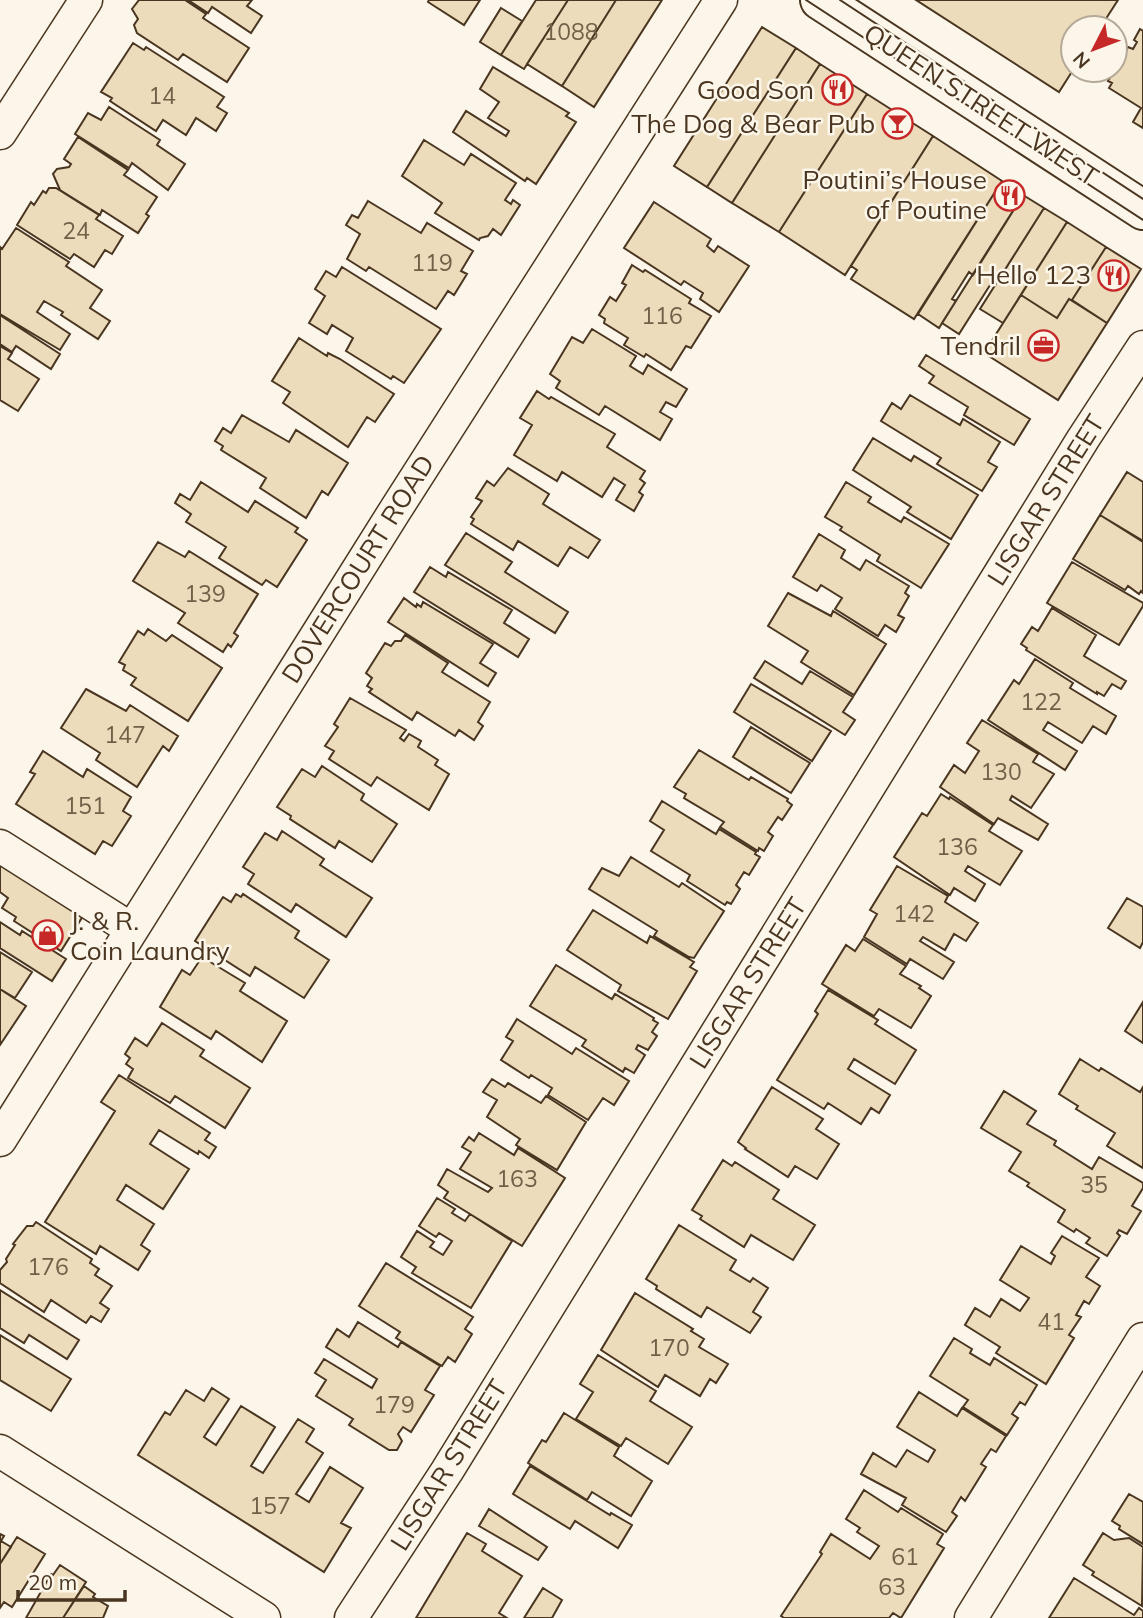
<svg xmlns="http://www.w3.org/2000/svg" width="1143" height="1618" viewBox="0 0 1143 1618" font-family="Mulish,sans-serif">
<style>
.building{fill:#ecdcbc;stroke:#4a3520;stroke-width:2}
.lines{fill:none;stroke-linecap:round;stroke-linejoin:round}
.minor-casing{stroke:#4a3520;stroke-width:35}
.secondary-casing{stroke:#4a3520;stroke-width:42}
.minor{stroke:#fbf6e9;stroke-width:32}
.secondary{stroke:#fbf6e9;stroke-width:38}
.tram{stroke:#4a3520;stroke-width:2}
.labels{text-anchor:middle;stroke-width:5;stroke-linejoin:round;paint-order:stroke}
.number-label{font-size:23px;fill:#725f47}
.poi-label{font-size:26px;fill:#4a3520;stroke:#fbf6e9;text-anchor:end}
.street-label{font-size:26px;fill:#4a3520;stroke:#fbf6e9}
</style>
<rect width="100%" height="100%" fill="#fbf6e9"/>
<path class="building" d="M 139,0 L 185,0 L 206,14 L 203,18 L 249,48 L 227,82 L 183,54 L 178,60 L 137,33 L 134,25 L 138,19 L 132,9 Z
M 188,0 L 252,0 L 247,6 L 262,16 L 251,33 L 212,7 L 208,13 Z
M 429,0 L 480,0 L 464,25 L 428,2 Z
M 536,0 L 568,0 L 524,69 L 501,55 Z
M 568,0 L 616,0 L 562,86 L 527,64 Z
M 616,0 L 662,0 L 594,107 L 562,86 Z
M 916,0 L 1118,0 L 1100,28 L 1073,28 L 1073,70 L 1059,92 Z
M 501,8 L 522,21 L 501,55 L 480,42 Z
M 762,27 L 796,48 L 707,187 L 674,166 Z
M 1140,29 L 1143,31 L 1143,128 L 1133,122 L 1141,108 L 1109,88 L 1112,83 L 1108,81 L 1128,47 L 1133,49 L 1137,42 L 1134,40 Z
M 133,43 L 144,50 L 146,47 L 224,97 L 217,107 L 227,113 L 216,131 L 196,118 L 186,135 L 163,120 L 156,131 L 110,101 L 112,98 L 101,92 Z
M 796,48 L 820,64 L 732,203 L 707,187 Z
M 820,64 L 867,94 L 779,232 L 732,203 Z
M 493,67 L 569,113 L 566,116 L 576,122 L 536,184 L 527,178 L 525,181 L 453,132 L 466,111 L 506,136 L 509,131 L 488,118 L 499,102 L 480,89 Z
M 867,94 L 933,136 L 845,275 L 779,232 Z
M 109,107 L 160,140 L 157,145 L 185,164 L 168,190 L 132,163 L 129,168 L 75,134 L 88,113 L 101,120 Z
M 933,136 L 1002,181 L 914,319 L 851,279 L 857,270 L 851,266 Z
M 78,137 L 128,170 L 124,175 L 157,197 L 146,214 L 149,216 L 138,233 L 102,210 L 100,215 L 60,190 L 53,174 L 57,169 L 69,167 L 71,164 L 64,159 Z
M 424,140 L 464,165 L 471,154 L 516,183 L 505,200 L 511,204 L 513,200 L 520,205 L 501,235 L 493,229 L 488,236 L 480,238 L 479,240 L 435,213 L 442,203 L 402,176 Z
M 1002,181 L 1023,195 L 973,275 L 969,272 L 952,299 L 956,301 L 939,328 L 918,314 Z
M 49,188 L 56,188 L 99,215 L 96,219 L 123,236 L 112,254 L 105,250 L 94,267 L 74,254 L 70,259 L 17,225 L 31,202 L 34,205 L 43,191 L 46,193 Z
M 1023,195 L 1044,208 L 996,284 L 992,282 L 959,334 L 942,323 Z
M 368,201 L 421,233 L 427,223 L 473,251 L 461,271 L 467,274 L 454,295 L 448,291 L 436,309 L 369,267 L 366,271 L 347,259 L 360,234 L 346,225 L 352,215 L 358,218 Z
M 654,202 L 711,239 L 707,246 L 714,252 L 718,246 L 749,266 L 719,312 L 700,299 L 703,293 L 684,281 L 681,285 L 624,248 Z
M 1044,208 L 1067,222 L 1003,323 L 980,309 Z
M 1067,222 L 1106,247 L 1072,300 L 1069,299 L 1057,318 L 1021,295 Z
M 16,228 L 69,262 L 66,266 L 102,290 L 90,308 L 110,321 L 98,339 L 61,315 L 63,312 L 44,301 L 37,312 L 70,334 L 60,350 L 0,314 L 0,247 L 2,249 Z
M 1106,247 L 1141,269 L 1107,323 L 1072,300 Z
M 632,265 L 643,272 L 645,270 L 691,299 L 689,303 L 711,316 L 691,348 L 686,346 L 671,370 L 646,354 L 644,357 L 624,345 L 628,338 L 604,323 L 605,319 L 599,315 L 610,297 L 616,301 L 626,285 L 622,283 Z
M 342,267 L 441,329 L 404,383 L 393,376 L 391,379 L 346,351 L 353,338 L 332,325 L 327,334 L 309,323 L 325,296 L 315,289 L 326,271 L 336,277 Z
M 1021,295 L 1057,318 L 1069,299 L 1107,323 L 1058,400 L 984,353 Z
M 0,315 L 60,354 L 51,369 L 16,346 L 12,352 L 0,344 Z
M 592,329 L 636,356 L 630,366 L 643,374 L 648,365 L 687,389 L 676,407 L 666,402 L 660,412 L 672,419 L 660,440 L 605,406 L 599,415 L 556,388 L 560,381 L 550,374 L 572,337 L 583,343 Z
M 299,338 L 327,356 L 328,353 L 340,359 L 394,394 L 375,422 L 367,417 L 348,447 L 283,403 L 290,392 L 272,381 Z
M 0,346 L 12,353 L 8,359 L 39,379 L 18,411 L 0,400 Z
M 926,355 L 1030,419 L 1014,445 L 964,415 L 968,407 L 929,383 L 934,376 L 919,366 Z
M 537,391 L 549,399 L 551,397 L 615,434 L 607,447 L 645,471 L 640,479 L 645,483 L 639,492 L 643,495 L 634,511 L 616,500 L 625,485 L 614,478 L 602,497 L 562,472 L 557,481 L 514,455 L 532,425 L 520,418 Z
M 910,395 L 960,425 L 963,419 L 1000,442 L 988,462 L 997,467 L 982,491 L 937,464 L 941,458 L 881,421 L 892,403 L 901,409 Z
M 242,415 L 289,442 L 296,430 L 348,463 L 328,495 L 322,491 L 306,518 L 260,488 L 266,478 L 221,450 L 223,446 L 215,441 L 223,428 L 231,433 Z
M 873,438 L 911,461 L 914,456 L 978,495 L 951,539 L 907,512 L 911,507 L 853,470 Z
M 508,468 L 549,494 L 543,504 L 600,540 L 588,558 L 570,547 L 558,566 L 518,541 L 513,550 L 471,524 L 474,519 L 471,517 L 482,501 L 476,498 L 487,481 L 494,486 Z
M 1127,472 L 1143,482 L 1143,541 L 1100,515 Z
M 201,482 L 248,512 L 255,501 L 298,528 L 295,532 L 307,540 L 277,587 L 266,580 L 262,585 L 219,558 L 226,547 L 186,522 L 191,514 L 175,503 L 180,494 L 190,500 Z
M 846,482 L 871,497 L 868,502 L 901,522 L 904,517 L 949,544 L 921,588 L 877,561 L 880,555 L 840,530 L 842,527 L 825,517 Z
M 1100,515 L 1143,542 L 1143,593 L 1141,591 L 1139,594 L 1128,586 L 1125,590 L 1073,559 Z
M 466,533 L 512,562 L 505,572 L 568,612 L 555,633 L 445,565 Z
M 819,534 L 845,550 L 841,558 L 860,570 L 866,560 L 909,586 L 905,593 L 909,596 L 898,615 L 904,618 L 896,632 L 885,625 L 878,636 L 835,609 L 842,598 L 821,585 L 817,591 L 793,577 Z
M 158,542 L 185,557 L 189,551 L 258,594 L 234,633 L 238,636 L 231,647 L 228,644 L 223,652 L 178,623 L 185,613 L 133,581 Z
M 1072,562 L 1143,603 L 1143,606 L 1119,645 L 1047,603 Z
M 430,567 L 446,577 L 448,572 L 512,610 L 504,623 L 529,639 L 518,657 L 414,592 Z
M 788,593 L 831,616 L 833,611 L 886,644 L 854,695 L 801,662 L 808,651 L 768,626 Z
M 404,598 L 416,607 L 417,604 L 421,607 L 423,602 L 493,644 L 480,663 L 496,673 L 488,686 L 388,622 Z
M 1052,608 L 1096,635 L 1084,656 L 1126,681 L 1121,689 L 1112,684 L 1104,696 L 1097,692 L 1097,694 L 1026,650 L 1027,648 L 1021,644 L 1032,627 L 1038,631 Z
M 148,629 L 166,641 L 172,635 L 222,668 L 188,721 L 131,685 L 136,678 L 123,670 L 125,665 L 119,662 L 138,631 L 144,635 Z
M 405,635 L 448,663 L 442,672 L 490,702 L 478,722 L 483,726 L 474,740 L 459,730 L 455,736 L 417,712 L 412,720 L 369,692 L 372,689 L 367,686 L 372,678 L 366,673 L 385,643 L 391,646 L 395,641 L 401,641 Z
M 1035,659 L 1073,683 L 1070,688 L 1116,716 L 1106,734 L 1093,726 L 1082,743 L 1048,722 L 1043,730 L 1077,751 L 1065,770 L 988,720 L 1014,680 L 1019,684 Z
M 765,661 L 802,684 L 810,671 L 853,697 L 843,712 L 855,720 L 845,735 L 754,678 Z
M 751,684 L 831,731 L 812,761 L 734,712 Z
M 86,689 L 126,711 L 130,705 L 178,736 L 169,751 L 163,746 L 137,787 L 96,760 L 100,753 L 61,728 Z
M 350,698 L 406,730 L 400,738 L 404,741 L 409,734 L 421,741 L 418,747 L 438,760 L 435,765 L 449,774 L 429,810 L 377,777 L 371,786 L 329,759 L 334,751 L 325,746 L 338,727 L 334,724 Z
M 982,720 L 1038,754 L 1033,762 L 1054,774 L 1031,808 L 1012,796 L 1010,800 L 1048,824 L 1038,840 L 998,818 L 994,824 L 940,787 L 954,765 L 965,773 L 979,751 L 967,743 Z
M 751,727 L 810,763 L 791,793 L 733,757 Z
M 699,750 L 749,780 L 751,777 L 788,799 L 787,801 L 792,805 L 782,820 L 778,817 L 768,832 L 773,836 L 764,851 L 759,848 L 758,851 L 720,827 L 724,822 L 684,798 L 686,794 L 674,787 Z
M 43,751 L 83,777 L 87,769 L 131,797 L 123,811 L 131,816 L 112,846 L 103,841 L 95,854 L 16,804 L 35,774 L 30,772 Z
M 322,766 L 364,794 L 361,800 L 397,824 L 372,862 L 339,841 L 335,848 L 290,819 L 291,816 L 277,807 L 302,769 L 315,777 Z
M 941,794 L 949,799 L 950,797 L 993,825 L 989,831 L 1022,851 L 1000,885 L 968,866 L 965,871 L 985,884 L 975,901 L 954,888 L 950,895 L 894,857 L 922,813 L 927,816 Z
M 662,801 L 716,834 L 719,829 L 756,852 L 755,854 L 760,857 L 749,875 L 744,872 L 736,885 L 740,889 L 731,904 L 727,902 L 725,905 L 687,881 L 690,875 L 651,851 L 664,830 L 650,821 Z
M 282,831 L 324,859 L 320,865 L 372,898 L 346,937 L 296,904 L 291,912 L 248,884 L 254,874 L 243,867 L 265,833 L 277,840 Z
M 631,857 L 679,887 L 682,883 L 724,911 L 694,958 L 689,957 L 654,936 L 657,931 L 589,889 L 602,868 L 619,876 Z
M 0,864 L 83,916 L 61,951 L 14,921 L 16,917 L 2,908 L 8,898 L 0,892 Z
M 897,866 L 948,896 L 945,902 L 978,923 L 966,941 L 954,934 L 945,950 L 923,937 L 920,941 L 954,962 L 943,979 L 910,959 L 907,964 L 864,937 L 877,914 L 870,910 Z
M 236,894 L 241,897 L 243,894 L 299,931 L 295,938 L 329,960 L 304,998 L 255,967 L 250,976 L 195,941 L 223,897 L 231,902 Z
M 1127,898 L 1143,907 L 1143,942 L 1140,948 L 1108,928 Z
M 593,910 L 647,943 L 650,936 L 694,962 L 690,967 L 697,971 L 668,1019 L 618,991 L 621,985 L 567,950 Z
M 0,922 L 20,935 L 22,931 L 66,959 L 52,981 L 0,948 Z
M 863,939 L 906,966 L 900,974 L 921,986 L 919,988 L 931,996 L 911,1028 L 879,1009 L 874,1016 L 822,984 L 846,945 L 855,951 Z
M 0,952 L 32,972 L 15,998 L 0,989 Z
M 202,957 L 245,983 L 240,991 L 287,1021 L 262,1062 L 216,1031 L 211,1039 L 160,1007 L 182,970 L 190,975 Z
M 556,965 L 612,999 L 615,994 L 654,1018 L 653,1020 L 658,1023 L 652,1032 L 657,1036 L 648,1050 L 638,1045 L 636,1049 L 645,1055 L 634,1073 L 625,1068 L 623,1072 L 582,1046 L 586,1040 L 530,1006 Z
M 0,989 L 26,1006 L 0,1045 Z
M 828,990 L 878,1020 L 875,1024 L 916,1050 L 895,1084 L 854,1059 L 848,1069 L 890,1095 L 879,1113 L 871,1108 L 861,1124 L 828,1103 L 824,1109 L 777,1080 L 818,1014 L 815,1011 Z
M 1143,1002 L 1143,1043 L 1125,1031 Z
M 517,1019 L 572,1054 L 576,1048 L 629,1081 L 614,1105 L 603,1098 L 588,1120 L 548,1095 L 552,1088 L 531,1075 L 529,1078 L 501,1060 L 513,1041 L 506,1037 Z
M 162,1023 L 204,1050 L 200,1056 L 250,1088 L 225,1128 L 175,1096 L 170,1103 L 128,1078 L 133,1069 L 126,1064 L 130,1058 L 125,1054 L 135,1038 L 147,1046 Z
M 1080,1059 L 1099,1071 L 1101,1068 L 1140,1092 L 1143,1087 L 1143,1168 L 1107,1146 L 1115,1133 L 1076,1109 L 1078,1106 L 1059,1094 Z
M 119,1075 L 210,1133 L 205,1140 L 216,1147 L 209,1158 L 199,1151 L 198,1154 L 159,1130 L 150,1144 L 189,1169 L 163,1209 L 126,1185 L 117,1200 L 154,1224 L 141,1245 L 150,1251 L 138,1270 L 100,1246 L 96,1254 L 45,1222 L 115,1111 L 101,1102 Z
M 492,1079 L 505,1087 L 508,1083 L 541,1103 L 546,1096 L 586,1122 L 557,1170 L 516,1145 L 520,1139 L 487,1117 L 497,1100 L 483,1092 Z
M 772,1087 L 823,1119 L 816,1129 L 839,1144 L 817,1179 L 795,1166 L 788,1177 L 745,1149 L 746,1148 L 738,1142 Z
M 1004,1091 L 1036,1111 L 1027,1124 L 1056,1141 L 1054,1145 L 1092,1169 L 1099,1157 L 1143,1183 L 1143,1188 L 1132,1206 L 1141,1211 L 1127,1234 L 1119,1230 L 1117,1233 L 1120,1236 L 1107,1256 L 1086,1243 L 1090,1238 L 1076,1229 L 1074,1232 L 1058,1222 L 1065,1210 L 1027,1186 L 1029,1183 L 1009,1171 L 1021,1152 L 981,1128 Z
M 479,1133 L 514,1155 L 518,1148 L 565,1178 L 522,1246 L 444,1198 L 448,1192 L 438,1185 L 447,1169 L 488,1192 L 492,1188 L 460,1169 L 471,1152 L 462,1147 L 469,1137 L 474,1141 Z
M 723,1160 L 732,1166 L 735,1162 L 779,1190 L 773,1199 L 815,1225 L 793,1260 L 751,1235 L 744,1247 L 700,1219 L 702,1216 L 692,1210 Z
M 437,1198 L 455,1209 L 452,1213 L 465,1221 L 470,1214 L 512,1241 L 471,1308 L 412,1273 L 416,1267 L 401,1257 L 417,1231 L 434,1242 L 430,1247 L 443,1255 L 452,1241 L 439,1233 L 436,1237 L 419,1226 Z
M 36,1222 L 92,1259 L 90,1263 L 99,1269 L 95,1275 L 112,1286 L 100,1303 L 109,1309 L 101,1322 L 91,1316 L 86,1323 L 51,1300 L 44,1312 L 0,1283 L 0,1270 L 7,1262 L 6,1259 L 15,1245 L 13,1244 L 27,1226 L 33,1226 Z
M 679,1225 L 736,1260 L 730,1270 L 750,1282 L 753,1278 L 768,1288 L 753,1312 L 761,1317 L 750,1333 L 707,1307 L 701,1317 L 656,1289 L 657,1286 L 646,1279 Z
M 1062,1236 L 1099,1258 L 1086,1277 L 1100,1286 L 1089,1304 L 1084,1301 L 1076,1315 L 1081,1317 L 1069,1335 L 1074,1338 L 1046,1384 L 996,1353 L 1000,1347 L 965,1325 L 975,1308 L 990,1317 L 1001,1299 L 1020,1311 L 1029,1298 L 1000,1280 L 1021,1246 L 1051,1264 L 1055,1256 L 1051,1253 Z
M 386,1263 L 473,1317 L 465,1329 L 472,1334 L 455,1362 L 448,1357 L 442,1366 L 396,1338 L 400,1332 L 359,1306 Z
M 0,1290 L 79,1340 L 67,1359 L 29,1335 L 24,1343 L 0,1328 Z
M 635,1293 L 693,1329 L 691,1331 L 704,1339 L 699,1347 L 728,1364 L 716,1383 L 710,1379 L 700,1396 L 665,1375 L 658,1387 L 601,1350 Z
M 358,1322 L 398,1347 L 401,1342 L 440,1366 L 425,1390 L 434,1395 L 411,1432 L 403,1427 L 398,1434 L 402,1441 L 397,1450 L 389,1450 L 349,1425 L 353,1419 L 316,1396 L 326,1380 L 315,1373 L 324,1359 L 372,1388 L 377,1379 L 326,1347 L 337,1329 L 349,1337 Z
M 0,1335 L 71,1379 L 51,1411 L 0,1380 Z
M 954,1338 L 972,1349 L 970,1353 L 990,1365 L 994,1358 L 1037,1385 L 1025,1405 L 1020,1402 L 1012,1414 L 1018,1418 L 1007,1435 L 963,1407 L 968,1400 L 930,1376 Z
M 598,1355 L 656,1391 L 650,1401 L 692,1427 L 668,1464 L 626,1438 L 621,1446 L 576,1419 L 593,1392 L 580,1384 Z
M 212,1388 L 229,1399 L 204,1437 L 216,1445 L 241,1406 L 275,1427 L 251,1466 L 263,1473 L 298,1419 L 314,1429 L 306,1442 L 323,1453 L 296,1494 L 309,1502 L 330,1467 L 363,1488 L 341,1523 L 351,1528 L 324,1572 L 138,1455 L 165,1412 L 170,1415 L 186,1390 L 204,1401 Z
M 919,1392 L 957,1416 L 962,1408 L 1006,1436 L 996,1452 L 991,1449 L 981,1464 L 986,1467 L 965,1501 L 961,1497 L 952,1512 L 957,1516 L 946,1532 L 902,1505 L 906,1498 L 861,1474 L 873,1453 L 896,1467 L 907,1450 L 928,1462 L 935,1450 L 897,1427 Z
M 564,1413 L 619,1447 L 614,1456 L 652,1481 L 631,1516 L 592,1492 L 587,1500 L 528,1463 L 542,1440 L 546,1442 Z
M 530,1466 L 610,1515 L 611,1513 L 632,1525 L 618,1548 L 575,1521 L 570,1529 L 513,1494 Z
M 864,1490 L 898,1512 L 901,1508 L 943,1534 L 937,1544 L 944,1548 L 901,1618 L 893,1613 L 889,1618 L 784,1618 L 781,1616 L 822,1554 L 820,1552 L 831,1534 L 870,1559 L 879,1546 L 857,1532 L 860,1528 L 846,1519 Z
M 1129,1494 L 1143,1502 L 1143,1544 L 1119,1529 L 1120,1526 L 1112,1521 Z
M 489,1509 L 547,1547 L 538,1560 L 479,1526 Z
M 467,1533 L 486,1544 L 482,1551 L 522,1576 L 499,1613 L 507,1618 L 416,1618 Z
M 1103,1533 L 1114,1540 L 1129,1538 L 1143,1547 L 1142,1606 L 1092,1575 L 1094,1572 L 1083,1565 Z
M 0,1534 L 4,1536 L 1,1541 L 11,1547 L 0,1564 Z
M 17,1537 L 45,1554 L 12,1607 L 4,1602 L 0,1608 L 0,1564 Z
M 60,1565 L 86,1582 L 63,1618 L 26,1618 L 51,1574 L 53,1575 Z
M 1074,1578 L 1134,1615 L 1139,1608 L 1143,1611 L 1143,1618 L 1049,1618 Z
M 84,1586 L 95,1594 L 93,1597 L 108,1606 L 103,1618 L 63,1618 Z
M 543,1588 L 562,1600 L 552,1618 L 524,1618 Z"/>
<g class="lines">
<defs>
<path id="minor" d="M 0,133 L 86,0
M 0,846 L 131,929
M 0,1140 L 396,509 L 721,0
M 0,1451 L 264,1618
M 351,1618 L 447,1471 L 1083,439 L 1143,347
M 971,1618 L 1143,1339"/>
<path id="secondary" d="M 820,0 L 1143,210"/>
</defs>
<use href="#minor" class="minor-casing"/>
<use href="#secondary" class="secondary-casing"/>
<use href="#minor" class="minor"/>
<use href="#secondary" class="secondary"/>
<path class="tram" d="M 806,0 L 1143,220
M 840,0 L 1143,199"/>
</g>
<defs>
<symbol id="restaurant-ring" viewBox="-11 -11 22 22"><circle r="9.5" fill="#fbf6e9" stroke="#c62828" stroke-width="1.5"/><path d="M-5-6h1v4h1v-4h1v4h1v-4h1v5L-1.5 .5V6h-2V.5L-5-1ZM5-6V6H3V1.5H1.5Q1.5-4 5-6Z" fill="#c62828"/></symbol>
<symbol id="bar-ring" viewBox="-11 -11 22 22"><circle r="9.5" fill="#fbf6e9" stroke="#c62828" stroke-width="1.5"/><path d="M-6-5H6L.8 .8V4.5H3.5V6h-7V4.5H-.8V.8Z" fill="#c62828"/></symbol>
<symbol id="office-ring" viewBox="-11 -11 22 22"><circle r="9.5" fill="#fbf6e9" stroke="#c62828" stroke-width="1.5"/><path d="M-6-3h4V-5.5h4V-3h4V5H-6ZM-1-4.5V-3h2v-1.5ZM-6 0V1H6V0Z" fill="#c62828"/></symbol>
<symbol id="shop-ring" viewBox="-11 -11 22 22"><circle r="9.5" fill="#fbf6e9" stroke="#c62828" stroke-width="1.5"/><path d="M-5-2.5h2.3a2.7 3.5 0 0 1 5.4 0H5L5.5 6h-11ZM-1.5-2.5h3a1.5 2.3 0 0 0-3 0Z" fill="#c62828"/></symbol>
</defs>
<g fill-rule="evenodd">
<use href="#restaurant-ring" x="820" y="72" width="35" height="35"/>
<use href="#bar-ring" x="880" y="106" width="35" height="35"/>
<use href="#restaurant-ring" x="992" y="178" width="35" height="35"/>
<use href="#restaurant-ring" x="1096" y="258" width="35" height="35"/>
<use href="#office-ring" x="1026" y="328" width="35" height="35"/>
<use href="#shop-ring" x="30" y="918" width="35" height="35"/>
</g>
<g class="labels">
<g class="number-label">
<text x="571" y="40">1088</text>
<text x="162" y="104">14</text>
<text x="76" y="239">24</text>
<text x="432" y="271">119</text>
<text x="662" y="324">116</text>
<text x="205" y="602">139</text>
<text x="1041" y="710">122</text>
<text x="125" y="743">147</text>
<text x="1001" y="780">130</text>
<text x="85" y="814">151</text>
<text x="957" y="855">136</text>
<text x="914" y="922">142</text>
<text x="517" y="1187">163</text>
<text x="1094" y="1193">35</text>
<text x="48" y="1275">176</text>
<text x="1051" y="1330">41</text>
<text x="669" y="1356">170</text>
<text x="394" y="1413">179</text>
<text x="270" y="1514">157</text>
<text x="905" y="1565">61</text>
<text x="892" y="1595">63</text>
</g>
<g class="poi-label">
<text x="814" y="99">Good Son</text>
<text x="875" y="133">The Dog &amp; Bear Pub</text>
<text x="987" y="189">Poutini’s House<tspan x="987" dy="30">of Poutine</tspan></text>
<text x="1091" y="284">Hello 123</text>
<text x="1021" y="355">Tendril</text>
<text x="70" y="930" text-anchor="start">J. &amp; R.<tspan x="70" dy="30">Coin Laundry</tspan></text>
</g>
<g class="street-label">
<text transform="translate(981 105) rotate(33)" y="9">QUEEN STREET WEST</text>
<text transform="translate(1046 500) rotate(-58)" y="9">LISGAR STREET</text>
<text transform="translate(358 569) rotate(-58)" y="9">DOVERCOURT ROAD</text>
<text transform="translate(748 983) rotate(-58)" y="9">LISGAR STREET</text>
<text transform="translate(449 1465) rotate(-58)" y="9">LISGAR STREET</text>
</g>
</g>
<g transform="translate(1094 49) rotate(228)"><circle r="33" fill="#fbf6e9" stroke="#b4a999" stroke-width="2"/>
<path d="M0-5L12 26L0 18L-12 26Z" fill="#c62828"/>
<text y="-10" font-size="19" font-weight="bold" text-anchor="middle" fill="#4a3520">N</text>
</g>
<path d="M18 1590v10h107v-10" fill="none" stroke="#4a3520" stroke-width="3.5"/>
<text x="28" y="1590" font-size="21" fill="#4a3520" stroke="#fbf6e9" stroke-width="5" paint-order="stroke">20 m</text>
</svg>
